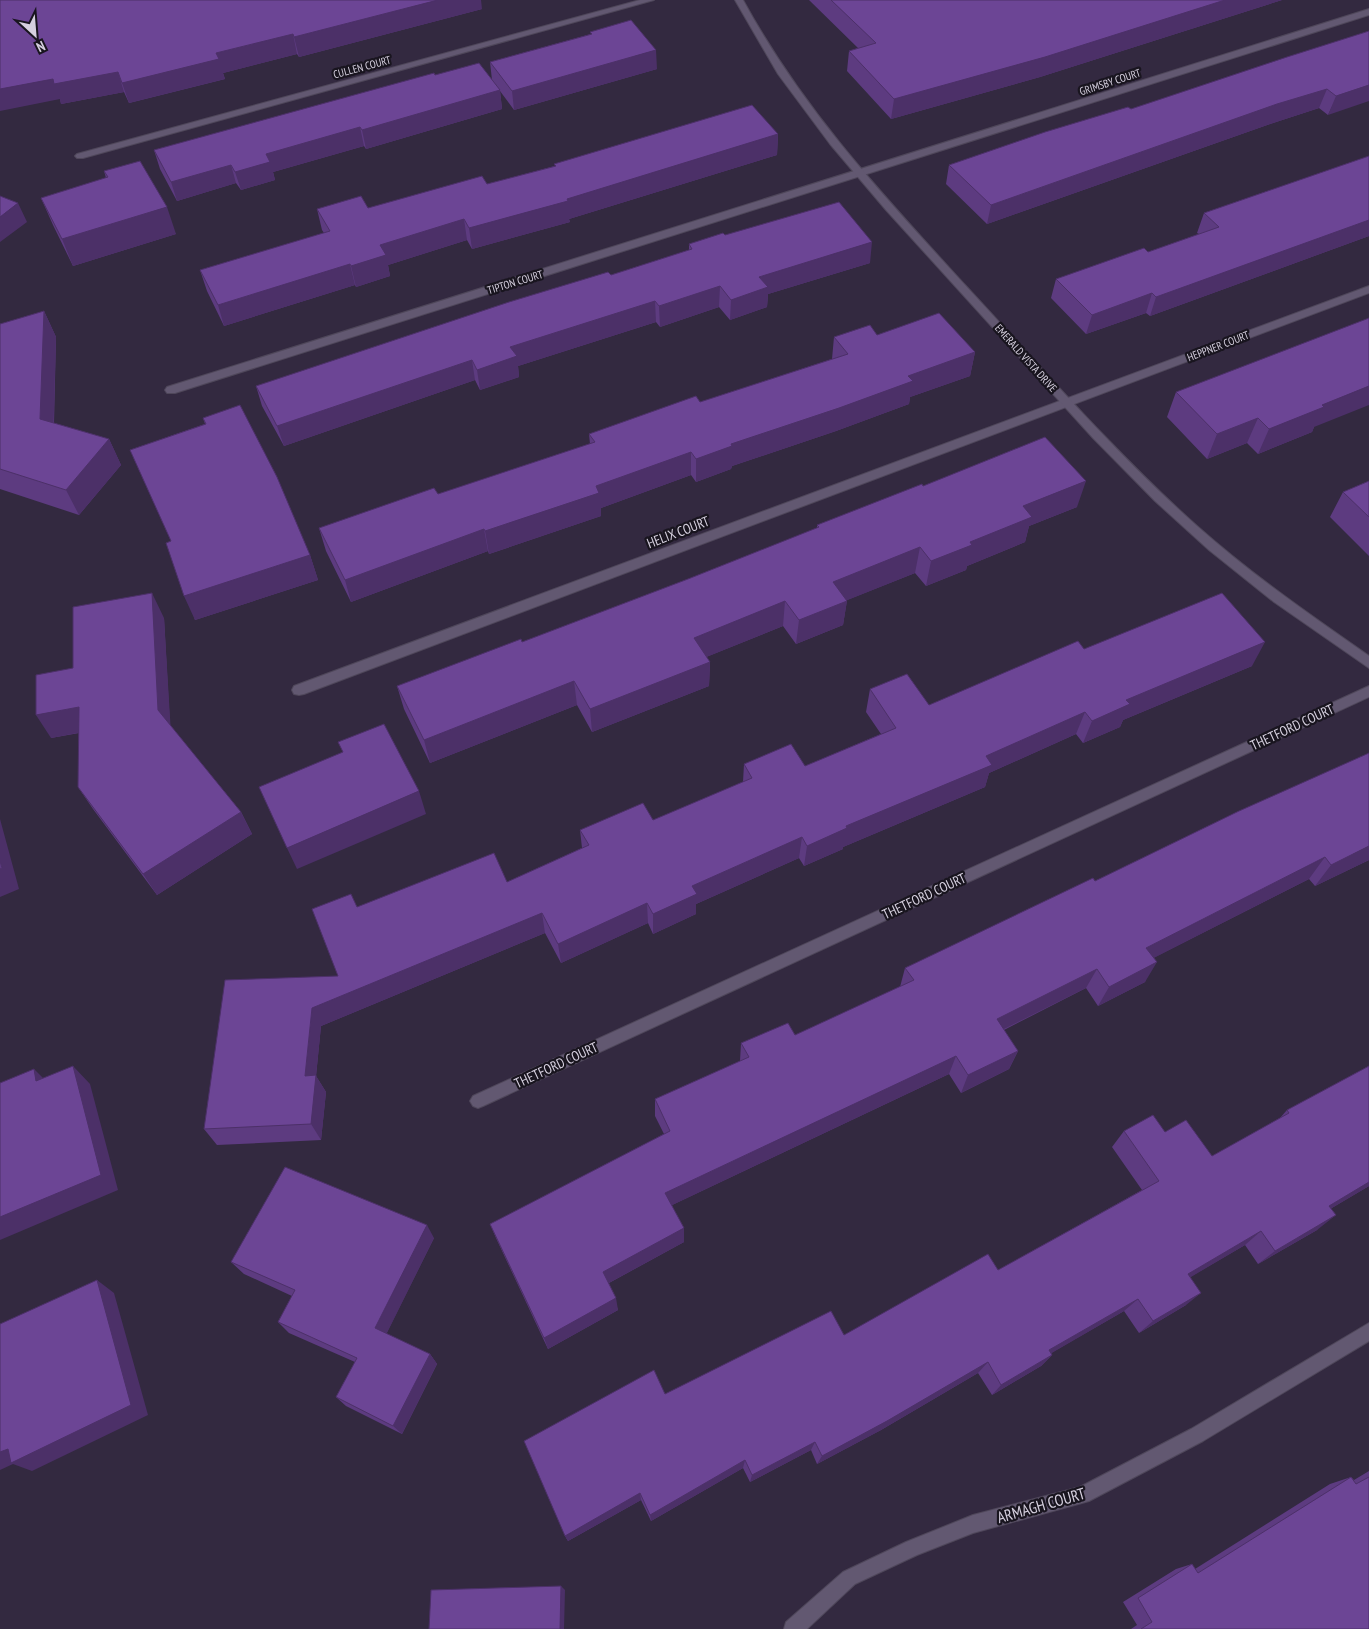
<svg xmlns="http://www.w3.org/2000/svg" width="1369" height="1629" viewBox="0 0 1369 1629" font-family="'PT Sans Narrow',sans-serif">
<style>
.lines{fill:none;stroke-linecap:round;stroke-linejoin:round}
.minor-casing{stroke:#4f475a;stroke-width:2}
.tertiary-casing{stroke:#4f475a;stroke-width:2}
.minor{fill:#625871;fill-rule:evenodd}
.tertiary{fill:#625871;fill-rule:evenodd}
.wall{fill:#5d3b80}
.shaded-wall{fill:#4c3068}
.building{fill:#6c4595;stroke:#4c3068}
.labels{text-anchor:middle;stroke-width:4.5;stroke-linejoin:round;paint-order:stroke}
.far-street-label{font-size:11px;fill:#d6d0df;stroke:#19151f}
.street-label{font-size:14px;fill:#d6d0df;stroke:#19151f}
.near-street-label{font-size:16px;fill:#d6d0df;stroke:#19151f}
</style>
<rect width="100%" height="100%" fill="#332940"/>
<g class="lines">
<defs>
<path id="minor" d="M 640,0 L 654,0 L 83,158 L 77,158 L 75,156 L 77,154 Z
M 1369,9 L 1369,15 L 175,393 L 167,393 L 165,390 L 167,387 Z
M 1369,286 L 1369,293 L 304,694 L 299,695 L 294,694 L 292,690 L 294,686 Z
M 1369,686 L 1369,697 L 483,1106 L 478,1108 L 473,1106 L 470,1101 L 473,1096 Z
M 1369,1323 L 1369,1341 L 1203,1441 L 1089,1501 L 973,1533 L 917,1555 L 855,1584 L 807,1629 L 784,1629 L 786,1622 L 843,1572 L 906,1542 L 973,1515 L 1080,1487 L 1191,1429 Z"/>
<path id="tertiary" d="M 735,0 L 743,0 C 803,110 881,193 965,285 C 1041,367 1114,452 1197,526 C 1251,574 1310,615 1369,656 L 1369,668 L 1274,602 L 1209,550 L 1155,501 L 1093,438 L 886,210 L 830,144 L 778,74 Z"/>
</defs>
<use href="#minor" class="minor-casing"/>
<use href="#tertiary" class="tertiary-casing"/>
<use href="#minor" class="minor"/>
<use href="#tertiary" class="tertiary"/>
</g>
<path class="wall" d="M 0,0 L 482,9 L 299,57 L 297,54 L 223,73 L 225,79 L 129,103 L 124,92 L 61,104 L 60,99 Z
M 809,0 L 1282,0 L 1040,77 L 891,119 L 847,71 L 849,51 L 858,48 Z
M 1369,31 L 1328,115 L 1319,108 L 1270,124 L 987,224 L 946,184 L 949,165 L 1131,109 Z
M 590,32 L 657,69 L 514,110 L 500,91 L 502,109 L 366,149 L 364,146 L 273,172 L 275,180 L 241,190 L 236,183 L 177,201 L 160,169 L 154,150 L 435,75 L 492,80 L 490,62 L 591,34 Z
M 778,134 L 777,155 L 569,219 L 570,222 L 472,249 L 467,240 L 388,265 L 390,276 L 356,287 L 355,285 L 224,326 L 207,291 L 200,270 L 324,233 L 322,230 L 317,209 L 368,208 L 487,184 L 555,166 L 554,164 Z
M 1369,156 L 1369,236 L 1150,316 L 1146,313 L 1086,334 L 1051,298 L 1056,279 L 1148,252 L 1199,234 L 1197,233 L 1204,213 Z
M 104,171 L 176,234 L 73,266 L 53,225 L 41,198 L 106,178 Z
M 725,235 L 870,263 L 768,294 L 767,307 L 730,320 L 719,307 L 660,327 L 656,322 L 518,366 L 519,377 L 480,390 L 475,380 L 284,446 L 262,406 L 256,386 L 611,275 L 689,250 L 689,244 Z
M 44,311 L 56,337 L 54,423 L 109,439 L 121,465 L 79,515 L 0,489 L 0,324 Z
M 877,335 L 975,352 L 970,376 L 910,397 L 909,404 L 836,431 L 732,466 L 731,469 L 696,482 L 691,475 L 601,508 L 601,516 L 489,554 L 488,551 L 351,602 L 326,551 L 319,528 L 438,494 L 590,444 L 589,434 L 700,402 L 832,359 L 834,337 Z
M 1176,392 L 1314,427 L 1312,432 L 1258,454 L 1247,443 L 1207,459 L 1167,417 Z
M 203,418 L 310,555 L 318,580 L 195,620 L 171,541 L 130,450 L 205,424 Z
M 1369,481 L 1369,556 L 1330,517 L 1343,492 Z
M 923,486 L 1077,507 L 1029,526 L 1025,542 L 967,566 L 966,570 L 926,586 L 915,573 L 847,600 L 843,625 L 796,644 L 783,626 L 706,657 L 710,662 L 709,686 L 592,732 L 577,705 L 430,763 L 404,709 L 397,686 L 522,642 L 688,579 L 817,528 L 817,525 Z
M 164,618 L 170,725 L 241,812 L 252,834 L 157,895 L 93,809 L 78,787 L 79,733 L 51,738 L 73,668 Z
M 1084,649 L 1252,666 L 1123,720 L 1120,727 L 1083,743 L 1076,734 L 989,773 L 985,787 L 843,847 L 843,849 L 804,866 L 799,858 L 696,904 L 696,914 L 653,934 L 648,923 L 561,963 L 545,933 L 321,1026 L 316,1076 L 326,1092 L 321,1140 L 217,1145 L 204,1129 L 338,976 L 357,907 L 507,882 L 582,848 L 580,830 L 653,820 L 743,782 L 744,764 L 805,766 L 881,734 L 866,712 L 870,689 L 929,705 Z
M 1239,811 L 1369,860 L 1315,886 L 1309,879 L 1153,958 L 1145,982 L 1098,1006 L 1086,988 L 1004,1030 L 1018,1051 L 1009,1069 L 961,1093 L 949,1074 L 672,1205 L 684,1242 L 609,1283 L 618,1310 L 548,1349 L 496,1238 L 490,1224 L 664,1134 L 655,1116 L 655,1099 L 740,1061 L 741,1043 L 795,1035 L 900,987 L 905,968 L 1095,881 Z
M 1369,1066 L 1369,1186 L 1330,1209 L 1317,1230 L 1258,1264 L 1245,1245 L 1190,1277 L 1186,1305 L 1139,1333 L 1124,1311 L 1051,1353 L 1052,1355 L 1041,1366 L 992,1395 L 978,1373 L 881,1430 L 817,1464 L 811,1450 L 750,1482 L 743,1468 L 651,1521 L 641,1500 L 568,1541 L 565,1536 L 665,1394 L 844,1335 L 998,1270 L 1142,1190 L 1112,1147 L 1124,1131 L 1165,1132 L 1212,1156 L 1280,1118 L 1287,1110 Z
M 434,1238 L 386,1334 L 430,1354 L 437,1364 L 402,1434 L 346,1406 L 336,1397 L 355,1362 L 289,1333 L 278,1322 L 292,1296 L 244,1274 L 231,1262 Z
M 1369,1471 L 1369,1629 L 1131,1629 L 1137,1625 L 1123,1602 L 1176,1569 L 1192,1564 L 1195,1569 L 1330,1484 L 1351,1477 L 1354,1480 Z"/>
<path class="shaded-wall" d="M 438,0 L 481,0 L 482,9 L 299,57 L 294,37 Z
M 1225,0 L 1282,0 L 1040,77 L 891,119 L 894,99 Z
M 293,34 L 297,54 L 223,73 L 225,79 L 129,103 L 122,83 L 216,53 Z
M 656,50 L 657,69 L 514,110 L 512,91 Z
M 118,72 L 124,92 L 61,104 L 60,99 L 0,111 L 0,89 L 53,79 Z
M 1369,85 L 1369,101 L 1328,115 L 1336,96 Z
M 1327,89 L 1319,108 L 1270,124 L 987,224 L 991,205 L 1277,104 Z
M 500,90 L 502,109 L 366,149 L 362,130 Z
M 360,127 L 364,146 L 273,172 L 275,180 L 241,190 L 235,172 L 266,154 Z
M 778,134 L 777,155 L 569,219 L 570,222 L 472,249 L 469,228 Z
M 231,165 L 236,183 L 177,201 L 171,182 Z
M 18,203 L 27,222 L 0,242 L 0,217 Z
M 167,207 L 176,234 L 73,266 L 62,239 Z
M 464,219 L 467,240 L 388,265 L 390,276 L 356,287 L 351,266 L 380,245 Z
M 1369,220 L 1369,236 L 1150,316 L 1156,297 Z
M 872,242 L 870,263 L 768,294 L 767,307 L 730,320 L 731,300 L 759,277 Z
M 350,264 L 355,285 L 224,326 L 218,305 Z
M 720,286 L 719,307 L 660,327 L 659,306 Z
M 1152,293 L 1146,313 L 1086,334 L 1092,315 Z
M 655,301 L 656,322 L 518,366 L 519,377 L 480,390 L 477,370 L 510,347 Z
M 44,311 L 56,337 L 53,444 L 40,419 Z
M 975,352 L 970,376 L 910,397 L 909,404 L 836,431 L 732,466 L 731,469 L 696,482 L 696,459 L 731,444 L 908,376 Z
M 472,360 L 475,380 L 284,446 L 277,426 Z
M 1369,386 L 1369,405 L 1314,427 L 1312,432 L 1258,454 L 1269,429 L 1322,405 Z
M 1258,418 L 1247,443 L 1207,459 L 1217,434 Z
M 109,439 L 121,465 L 79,515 L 66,490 Z
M 691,452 L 691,475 L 601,508 L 601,516 L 489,554 L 485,531 L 596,486 Z
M 1086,481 L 1077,507 L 1029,526 L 1025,542 L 967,566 L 966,570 L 926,586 L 931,561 L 970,542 L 1023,506 Z
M 484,529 L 488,551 L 351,602 L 345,580 Z
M 920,547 L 915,573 L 830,607 L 833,582 Z
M 310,555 L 318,580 L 195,620 L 184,596 Z
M 152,593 L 164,618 L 171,734 L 158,710 Z
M 785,601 L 783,626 L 694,662 L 694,638 Z
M 847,601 L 843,625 L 796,644 L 799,620 Z
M 1265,642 L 1252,666 L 1123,720 L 1120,727 L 1083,743 L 1092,721 L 1126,700 Z
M 710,662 L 709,686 L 592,732 L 590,709 Z
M 574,681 L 577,705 L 430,763 L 424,740 Z
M 79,707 L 93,730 L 51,738 L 36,715 Z
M 1085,712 L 1076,734 L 989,773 L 985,787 L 843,847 L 843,849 L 804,866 L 807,846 L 986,756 Z
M 419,791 L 426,814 L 297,869 L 287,848 Z
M 241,812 L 252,834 L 157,895 L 143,874 Z
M 0,819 L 19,889 L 0,897 Z
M 802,837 L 799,858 L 696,904 L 696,914 L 653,934 L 653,914 L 692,886 Z
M 1369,846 L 1369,860 L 1315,886 L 1331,865 Z
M 1325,857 L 1309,879 L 1134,968 L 1146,948 Z
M 647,903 L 648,923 L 561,963 L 558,944 Z
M 542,913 L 545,933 L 321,1026 L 316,1076 L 326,1092 L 321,1140 L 311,1124 L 305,1076 L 312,1008 Z
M 1157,962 L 1145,982 L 1098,1006 L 1109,987 Z
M 1097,969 L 1086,988 L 988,1037 L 997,1019 Z
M 1018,1051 L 1009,1069 L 961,1093 L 968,1075 Z
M 956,1056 L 949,1074 L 666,1208 L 665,1193 Z
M 73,1066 L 90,1084 L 118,1190 L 0,1240 L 0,1217 Z
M 34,1069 L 52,1087 L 36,1081 Z
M 1369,1182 L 1369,1186 L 1310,1221 L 1329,1206 Z
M 1336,1215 L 1317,1230 L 1258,1264 L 1275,1251 Z
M 427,1225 L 434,1238 L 384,1339 L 375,1328 Z
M 684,1228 L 684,1242 L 605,1285 L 603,1272 Z
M 1261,1231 L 1245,1245 L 1174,1287 L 1188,1274 Z
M 97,1280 L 114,1293 L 148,1415 L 32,1471 L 13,1464 L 0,1470 L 0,1452 Z
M 1201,1293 L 1186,1305 L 1139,1333 L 1153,1321 Z
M 616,1298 L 618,1310 L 548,1349 L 544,1338 Z
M 1138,1299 L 1124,1311 L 1038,1361 L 1049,1350 Z
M 430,1354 L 437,1364 L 402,1434 L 393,1426 Z
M 1052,1355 L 1041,1366 L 992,1395 L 1001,1385 Z
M 988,1362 L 978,1373 L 881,1430 L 817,1464 L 822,1456 Z
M 815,1442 L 811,1450 L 750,1482 L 752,1475 Z
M 745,1460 L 743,1468 L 651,1521 L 650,1515 Z
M 640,1493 L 641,1500 L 568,1541 L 565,1536 Z
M 561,1586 L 565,1590 L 564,1629 L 560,1629 Z"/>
<path class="building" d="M 0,0 L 438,0 L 294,37 L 293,34 L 216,53 L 219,59 L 122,83 L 118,72 L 54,84 L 53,79 L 0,89 Z
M 831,0 L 1225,0 L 1045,57 L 894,99 L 849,51 L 876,43 Z
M 631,20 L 656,50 L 512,91 L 490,62 L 592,34 L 590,32 Z
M 1369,31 L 1369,85 L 1336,96 L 1327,89 L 1277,104 L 991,205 L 949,165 L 1045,132 L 1128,107 L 1131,109 L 1287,57 Z
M 479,63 L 500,90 L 362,130 L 360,127 L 266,154 L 270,162 L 235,172 L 231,165 L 171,182 L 154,150 L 434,73 L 435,75 Z
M 752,105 L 778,134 L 567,199 L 568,201 L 469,228 L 464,219 L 380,245 L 386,255 L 351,266 L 350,264 L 218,305 L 200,270 L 330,231 L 317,209 L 361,196 L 368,208 L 482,176 L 487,184 L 556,166 L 554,164 Z
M 1369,156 L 1369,220 L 1156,297 L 1152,293 L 1092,315 L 1056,279 L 1144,248 L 1148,252 L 1219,227 L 1204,213 Z
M 140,161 L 167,207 L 62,239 L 41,198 L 108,177 L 104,171 Z
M 0,196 L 18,203 L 0,217 Z
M 839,202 L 872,242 L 759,277 L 768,287 L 731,300 L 720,286 L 659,306 L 655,301 L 510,347 L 517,356 L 477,370 L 472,360 L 277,426 L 256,386 L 509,302 L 608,272 L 611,275 L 692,249 L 689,244 L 723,233 L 725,235 Z
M 44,311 L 40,419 L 109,439 L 66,490 L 0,469 L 0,324 Z
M 939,313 L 975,352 L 908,376 L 913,381 L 839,408 L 731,444 L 732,446 L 696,459 L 691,452 L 596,486 L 599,493 L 485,531 L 484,529 L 345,580 L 319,528 L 434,488 L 438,494 L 595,442 L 589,434 L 696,396 L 700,402 L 848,354 L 834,337 L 870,325 L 877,335 Z
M 1369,318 L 1369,386 L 1322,405 L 1324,407 L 1269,429 L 1258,418 L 1217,434 L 1176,392 Z
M 240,405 L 277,477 L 310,555 L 184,596 L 166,543 L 171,541 L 130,450 L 206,424 L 203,418 Z
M 1045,437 L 1086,481 L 1023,506 L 1032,517 L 970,542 L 972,545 L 931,561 L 920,547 L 833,582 L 847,601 L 799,620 L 785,601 L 694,638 L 710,662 L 590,709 L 574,681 L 424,740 L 397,686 L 521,639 L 522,642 L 688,579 L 819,527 L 817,525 L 922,484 L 923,486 Z
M 1369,481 L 1369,517 L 1343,492 Z
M 152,593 L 158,710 L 241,812 L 143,874 L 78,787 L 79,707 L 36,715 L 36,675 L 73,668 L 73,607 Z
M 1222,593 L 1265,642 L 1126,700 L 1130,704 L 1092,721 L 1085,712 L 986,756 L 992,765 L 846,826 L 847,828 L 807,846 L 802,837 L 692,886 L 697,894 L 653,914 L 647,903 L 558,944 L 542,913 L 312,1008 L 305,1076 L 316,1075 L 311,1124 L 204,1129 L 225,980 L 338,976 L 312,909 L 351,894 L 357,907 L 494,853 L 507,882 L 589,845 L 580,830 L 643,803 L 653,820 L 752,778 L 744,764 L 791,744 L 805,766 L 896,728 L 870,689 L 907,674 L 929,705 L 1078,641 L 1084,649 Z
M 384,724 L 419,791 L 287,848 L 259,787 L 343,752 L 338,742 Z
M 1369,753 L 1369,846 L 1331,865 L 1325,857 L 1146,948 L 1157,962 L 1109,987 L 1097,969 L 997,1019 L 1018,1051 L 968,1075 L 956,1056 L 665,1193 L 684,1228 L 603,1272 L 616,1298 L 544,1338 L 490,1224 L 670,1131 L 655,1099 L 749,1057 L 741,1043 L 788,1023 L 795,1035 L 914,980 L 905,968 L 1093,878 L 1095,881 L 1239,811 Z
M 0,861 L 2,868 L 0,869 Z
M 73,1066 L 101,1175 L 0,1217 L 0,1083 L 34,1069 L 36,1081 Z
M 1369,1066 L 1369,1182 L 1329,1206 L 1336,1215 L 1275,1251 L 1261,1231 L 1188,1274 L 1201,1293 L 1153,1321 L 1138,1299 L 1049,1350 L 1052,1355 L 1001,1385 L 988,1362 L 887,1421 L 822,1456 L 815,1442 L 752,1475 L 745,1460 L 650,1515 L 640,1493 L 565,1536 L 524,1441 L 654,1370 L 665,1394 L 831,1311 L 844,1335 L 988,1254 L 998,1270 L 1159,1181 L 1124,1131 L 1153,1115 L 1165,1132 L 1186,1120 L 1212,1156 L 1289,1113 L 1287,1110 Z
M 285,1167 L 427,1225 L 375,1328 L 430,1354 L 393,1426 L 336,1397 L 357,1358 L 278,1322 L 295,1290 L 231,1262 Z
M 97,1280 L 131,1405 L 11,1463 L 8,1449 L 0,1452 L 0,1324 Z
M 1351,1477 L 1356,1484 L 1369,1477 L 1369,1629 L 1141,1629 L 1152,1622 L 1138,1598 L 1192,1564 L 1198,1573 Z
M 561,1586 L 560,1629 L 429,1629 L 431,1590 Z"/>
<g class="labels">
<g class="far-street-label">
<text transform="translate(362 67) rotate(-15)" y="4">CULLEN COURT</text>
<text transform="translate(1110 82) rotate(-18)" y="4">GRIMSBY COURT</text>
<text transform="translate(515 282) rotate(-17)" y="4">TIPTON COURT</text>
<text transform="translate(1218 346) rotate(-21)" y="4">HEPPNER COURT</text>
<text transform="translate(1026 358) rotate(48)" y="4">EMERALD VISTA DRIVE</text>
</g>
<g class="street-label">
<text transform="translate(678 532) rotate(-21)" y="5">HELIX COURT</text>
<text transform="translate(1292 727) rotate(-25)" y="5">THETFORD COURT</text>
<text transform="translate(924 896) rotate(-25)" y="5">THETFORD COURT</text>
<text transform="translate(556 1065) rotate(-25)" y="5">THETFORD COURT</text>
</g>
<g class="near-street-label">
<text transform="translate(1041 1505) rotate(-16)" y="6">ARMAGH COURT</text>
</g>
</g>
<g transform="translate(35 35) rotate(154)" stroke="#19151f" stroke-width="4" paint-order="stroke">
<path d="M0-4L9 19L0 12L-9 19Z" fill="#d6d0df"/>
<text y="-8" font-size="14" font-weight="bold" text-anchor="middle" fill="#d6d0df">N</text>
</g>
</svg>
